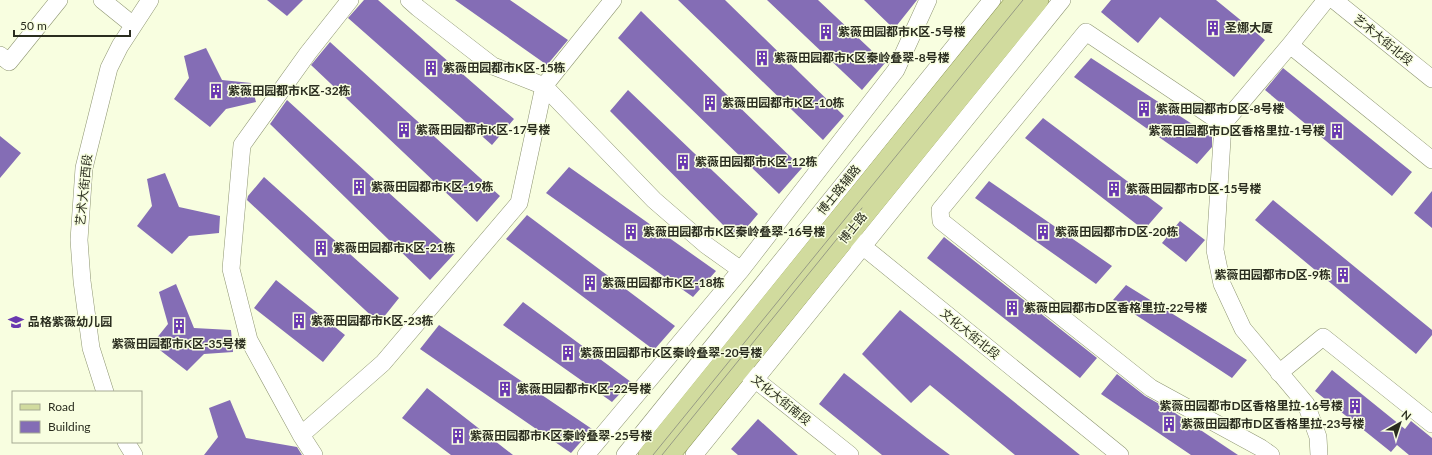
<svg xmlns="http://www.w3.org/2000/svg" width="1432" height="455" viewBox="0 0 1432 455" font-family="Lato,'Noto Sans SC',sans-serif">
<style>
.building{fill:#846db5}
.lines{fill:none;stroke-linecap:round;stroke-linejoin:round}
.minor-casing{stroke:#8e9572;stroke-width:18}
.major-casing{stroke:#838e48;stroke-width:22}
.minor{stroke:#fff;stroke-width:17}
.major{stroke:#d1db9e;stroke-width:21}
.tram{stroke:#979b85;stroke-width:1}
.labels{text-anchor:middle;stroke-width:3;stroke-linejoin:round;paint-order:stroke}
.poi-label{font-size:12px;font-weight:bold;fill:#2a2d1f;stroke:#f8fee0;text-anchor:start}
.street-label{font-size:12px;fill:#2a2d1f;stroke:#f8fee0}
</style>
<rect width="100%" height="100%" fill="#f8fee0"/>
<path class="building" d="M 267,0 L 303,0 L 287,16 Z
M 364,0 L 378,0 L 514,119 L 492,145 L 348,18 Z
M 455,0 L 510,0 L 568,40 L 547,65 Z
M 678,0 L 725,0 L 844,116 L 823,140 Z
M 767,0 L 818,0 L 885,63 L 862,90 Z
M 864,0 L 917,0 L 894,29 Z
M 1111,0 L 1216,0 L 1265,40 L 1234,77 L 1160,17 L 1138,43 L 1101,12 Z
M 641,11 L 802,168 L 779,194 L 618,38 Z
M 330,42 L 500,196 L 477,222 L 311,65 Z
M 206,48 L 222,80 L 251,83 L 256,102 L 226,109 L 210,127 L 174,99 L 189,78 L 184,56 Z
M 1091,58 L 1212,137 L 1212,147 L 1197,164 L 1074,77 Z
M 1283,68 L 1412,172 L 1392,196 L 1265,90 Z
M 628,90 L 758,214 L 737,239 L 610,111 Z
M 287,100 L 455,253 L 430,280 L 270,124 Z
M 1043,118 L 1163,208 L 1144,230 L 1025,138 Z
M 0,136 L 21,153 L 0,178 Z
M 569,167 L 716,271 L 693,297 L 546,193 Z
M 165,173 L 179,207 L 220,216 L 219,233 L 189,236 L 172,254 L 137,226 L 152,206 L 147,179 Z
M 264,177 L 399,298 L 379,323 L 247,200 L 248,196 Z
M 989,181 L 1112,266 L 1096,284 L 975,198 Z
M 1432,191 L 1432,228 L 1414,213 Z
M 1273,200 L 1432,330 L 1432,335 L 1416,354 L 1255,220 Z
M 527,215 L 675,326 L 654,350 L 506,239 Z
M 1180,221 L 1205,240 L 1186,262 L 1162,243 Z
M 944,237 L 1097,358 L 1080,378 L 927,258 Z
M 276,280 L 345,335 L 323,362 L 254,308 Z
M 176,284 L 194,328 L 231,330 L 233,352 L 204,354 L 187,371 L 152,344 L 168,324 L 159,292 Z
M 1126,285 L 1247,360 L 1232,378 L 1113,300 Z
M 523,302 L 631,382 L 612,402 L 503,325 Z
M 900,310 L 1080,455 L 1015,455 L 930,385 L 911,403 L 862,354 Z
M 439,325 L 592,429 L 571,453 L 420,349 Z
M 1332,370 L 1405,429 L 1411,421 L 1432,438 L 1432,455 L 1409,455 L 1397,445 L 1391,452 L 1315,391 Z
M 844,373 L 927,438 L 950,455 L 882,455 L 819,404 Z
M 1117,374 L 1145,396 L 1172,411 L 1238,455 L 1191,455 L 1101,394 Z
M 427,388 L 513,455 L 451,455 L 402,418 Z
M 230,400 L 246,438 L 297,447 L 302,455 L 204,455 L 218,437 L 209,408 Z
M 758,419 L 798,455 L 738,455 L 731,449 Z"/>
<g class="lines">
<defs>
<path id="minor" d="M 102,0 L 133,25
M 409,0 L 418,8 L 493,66 L 544,86 L 654,200 L 706,245 L 741,270
M 1326,0 L 1290,45 L 1432,160
M 1334,0 L 1432,79
M 0,55 L 9,62 L 59,0
M 1223,124 L 1215,250 L 1222,284 L 1243,329 L 1306,404 L 1318,437 L 1319,455
M 855,240 L 1120,455
M 747,373 L 850,455
M 1279,373 L 1323,337 L 1432,424
M 105,392 L 91,348 L 82,281 L 79,240 L 84,168 L 109,68 L 120,46 L 150,0
M 301,435 L 383,363 L 519,203 L 544,86 L 613,0
M 126,442 L 134,455
M 314,455 L 301,435 L 249,340 L 231,269 L 242,145 L 308,53 L 350,0
M 586,455 L 741,270 L 896,70 L 928,0
M 625,455 L 992,0
M 694,455 L 1062,0
M 1271,455 L 1261,448 L 1151,388 L 941,221 L 940,210 L 1086,32 L 1223,124 L 1290,45"/>
<path id="major" d="M 649,455 L 1017,0
M 669,455 L 1038,0"/>
</defs>
<use href="#minor" class="minor-casing"/>
<use href="#major" class="major-casing"/>
<use href="#minor" class="minor"/>
<use href="#major" class="major"/>
<path class="tram" d="M 653,455 L 1023,0
M 662,455 L 862,208"/>
</g>
<defs>
<symbol id="building-bare" viewBox="-9 -9 18 18"><path d="M-4-6H4V6H1V3H-1V6H-4ZM-2.5-4.3h1.7v1.8h-1.7ZM.8-4.3h1.7v1.8H.8ZM-2.5-1h1.7V.8h-1.7ZM.8-1h1.7V.8H.8Z" fill="#6938b0" stroke="#f8fee0" stroke-width="2.5" paint-order="stroke"/></symbol>
<symbol id="school-bare" viewBox="-9 -9 18 18"><path d="M0-5L7-2L0 1L-7-2ZM-4 1L0 2.5L4 1V4Q0 6-4 4Z" fill="#6938b0" stroke="#f8fee0" stroke-width="2.5" paint-order="stroke"/></symbol>
</defs>
<g fill-rule="evenodd">
<use href="#building-bare" x="1202" y="17" width="22" height="22"/>
<use href="#building-bare" x="815" y="21" width="22" height="22"/>
<use href="#building-bare" x="751" y="47" width="22" height="22"/>
<use href="#building-bare" x="420" y="57" width="22" height="22"/>
<use href="#building-bare" x="205" y="80" width="22" height="22"/>
<use href="#building-bare" x="699" y="92" width="22" height="22"/>
<use href="#building-bare" x="1133" y="98" width="22" height="22"/>
<use href="#building-bare" x="393" y="119" width="22" height="22"/>
<use href="#building-bare" x="1326" y="120" width="22" height="22"/>
<use href="#building-bare" x="672" y="151" width="22" height="22"/>
<use href="#building-bare" x="348" y="176" width="22" height="22"/>
<use href="#building-bare" x="1103" y="178" width="22" height="22"/>
<use href="#building-bare" x="620" y="221" width="22" height="22"/>
<use href="#building-bare" x="1032" y="221" width="22" height="22"/>
<use href="#building-bare" x="310" y="237" width="22" height="22"/>
<use href="#building-bare" x="1332" y="264" width="22" height="22"/>
<use href="#building-bare" x="579" y="272" width="22" height="22"/>
<use href="#building-bare" x="1001" y="297" width="22" height="22"/>
<use href="#building-bare" x="288" y="310" width="22" height="22"/>
<use href="#school-bare" x="5" y="311" width="22" height="22"/>
<use href="#building-bare" x="168" y="315" width="22" height="22"/>
<use href="#building-bare" x="557" y="342" width="22" height="22"/>
<use href="#building-bare" x="494" y="378" width="22" height="22"/>
<use href="#building-bare" x="1344" y="395" width="22" height="22"/>
<use href="#building-bare" x="1158" y="413" width="22" height="22"/>
<use href="#building-bare" x="447" y="425" width="22" height="22"/>
</g>
<g class="labels">
<g class="poi-label">
<text x="1225" y="32">圣娜大厦</text>
<text x="838" y="36">紫薇田园都市K区-5号楼</text>
<text x="774" y="62">紫薇田园都市K区秦岭叠翠-8号楼</text>
<text x="443" y="72">紫薇田园都市K区-15栋</text>
<text x="228" y="95">紫薇田园都市K区-32栋</text>
<text x="722" y="107">紫薇田园都市K区-10栋</text>
<text x="1156" y="113">紫薇田园都市D区-8号楼</text>
<text x="416" y="134">紫薇田园都市K区-17号楼</text>
<text x="1325" y="135" text-anchor="end">紫薇田园都市D区香格里拉-1号楼</text>
<text x="695" y="166">紫薇田园都市K区-12栋</text>
<text x="371" y="191">紫薇田园都市K区-19栋</text>
<text x="1126" y="193">紫薇田园都市D区-15号楼</text>
<text x="643" y="236">紫薇田园都市K区秦岭叠翠-16号楼</text>
<text x="1055" y="236">紫薇田园都市D区-20栋</text>
<text x="333" y="252">紫薇田园都市K区-21栋</text>
<text x="1331" y="279" text-anchor="end">紫薇田园都市D区-9栋</text>
<text x="602" y="287">紫薇田园都市K区-18栋</text>
<text x="1024" y="312">紫薇田园都市D区香格里拉-22号楼</text>
<text x="311" y="325">紫薇田园都市K区-23栋</text>
<text x="28" y="326">品格紫薇幼儿园</text>
<text x="179" y="348" text-anchor="middle">紫薇田园都市K区-35号楼</text>
<text x="580" y="357">紫薇田园都市K区秦岭叠翠-20号楼</text>
<text x="517" y="393">紫薇田园都市K区-22号楼</text>
<text x="1343" y="410" text-anchor="end">紫薇田园都市D区香格里拉-16号楼</text>
<text x="1181" y="428">紫薇田园都市D区香格里拉-23号楼</text>
<text x="470" y="440">紫薇田园都市K区秦岭叠翠-25号楼</text>
</g>
<g class="street-label">
<text transform="translate(1383 40) rotate(39)" y="4">艺术大街北段</text>
<text transform="translate(84 190) rotate(-84)" y="4">艺术大街西段</text>
<text transform="translate(839 190) rotate(-51)" y="4">博士路辅路</text>
<text transform="translate(853 228) rotate(-51)" y="4">博士路</text>
<text transform="translate(970 334) rotate(39)" y="4">文化大街北段</text>
<text transform="translate(781 400) rotate(39)" y="4">文化大街南段</text>
</g>
</g>
<rect x="12" y="391" width="130" height="52" fill="#f8fee0" stroke="#a6aa93"/>
<rect x="20" y="404" width="20" height="6" fill="#d1db9e" stroke="#a6aa93"/>
<text x="48" y="411" font-size="12" fill="#2a2d1f">Road</text>
<rect x="20" y="421" width="20" height="12" fill="#846db5" stroke="#a6aa93"/>
<text x="48" y="431" font-size="12" fill="#2a2d1f">Building</text>
<g transform="translate(1400 423) rotate(39)" stroke="#f8fee0" stroke-width="3" paint-order="stroke">
<path d="M0-3L7 15L0 10L-7 15Z" fill="#2a2d1f"/>
<text y="-6" font-size="11" font-weight="bold" text-anchor="middle" fill="#2a2d1f">N</text>
</g>
<path d="M14 30v6h116v-6" fill="none" stroke="#2a2d1f" stroke-width="2"/>
<text x="20" y="30" font-size="12" fill="#2a2d1f" stroke="#f8fee0" stroke-width="3" paint-order="stroke">50 m</text>
</svg>
